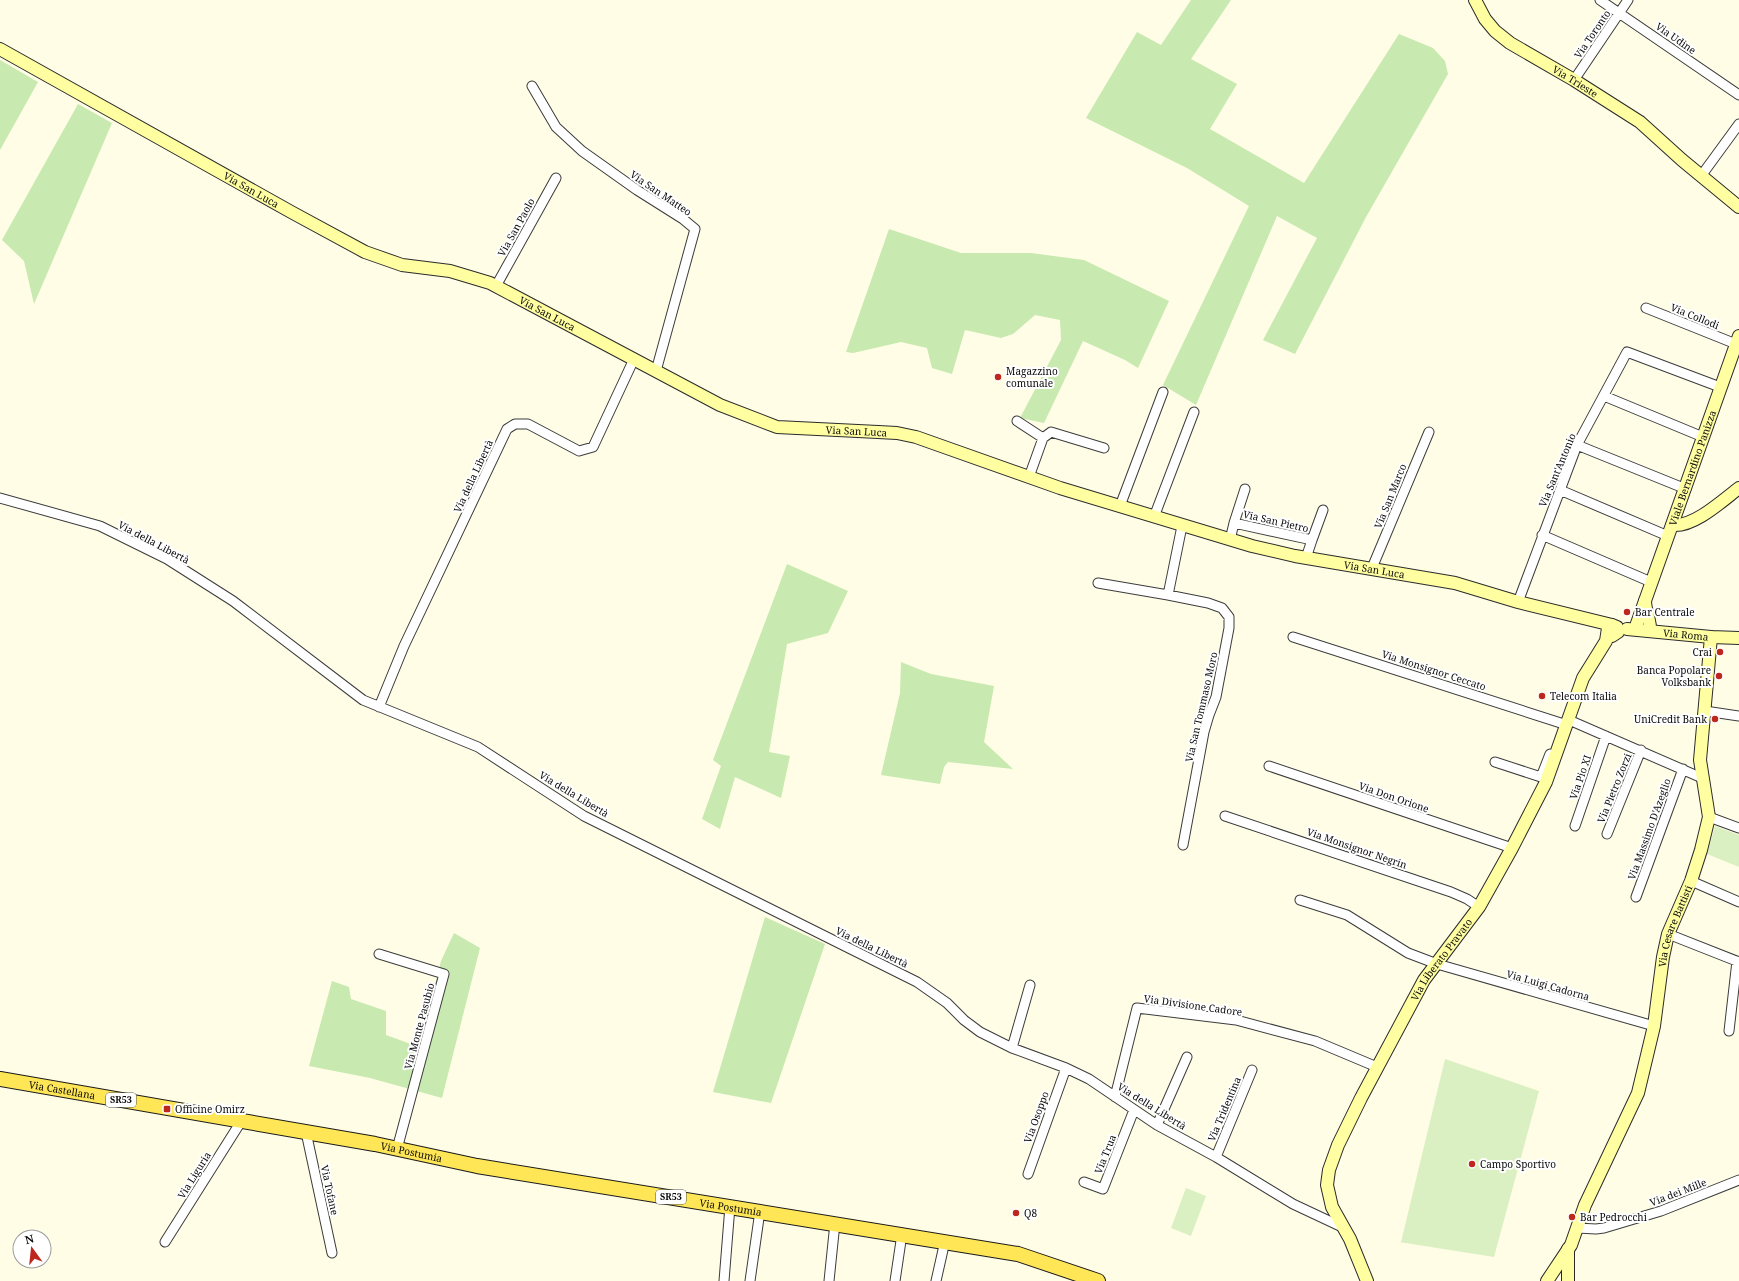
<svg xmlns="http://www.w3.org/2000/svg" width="1739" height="1281" viewBox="0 0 1739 1281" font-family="'Noto Serif',serif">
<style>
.green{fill:#c8e9b0}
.pitch{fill:#dbf0c2}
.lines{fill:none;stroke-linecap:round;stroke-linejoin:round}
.street-casing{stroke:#3c3c3c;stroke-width:11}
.secondary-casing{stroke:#2b2b2b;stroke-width:14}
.primary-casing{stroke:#1a1a1a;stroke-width:16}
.street{stroke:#fff;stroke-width:9}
.secondary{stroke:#fffea1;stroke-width:12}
.primary{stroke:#fee657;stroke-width:14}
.poi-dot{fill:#bd271e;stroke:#fff;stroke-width:1.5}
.labels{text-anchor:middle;stroke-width:4;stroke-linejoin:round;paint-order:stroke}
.shield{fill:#fff;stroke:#535353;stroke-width:1}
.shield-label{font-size:9px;font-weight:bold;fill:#090909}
.street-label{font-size:10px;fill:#090909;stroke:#fff}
.poi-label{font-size:10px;fill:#090909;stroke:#fff;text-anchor:start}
</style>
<rect width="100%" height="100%" fill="#fffde6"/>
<path class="green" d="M 1191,0 L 1231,0 L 1191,59 L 1237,84 L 1210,129 L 1304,183 L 1399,34 L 1433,48 L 1445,61 L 1448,74 L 1366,217 L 1295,354 L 1263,340 L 1317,238 L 1277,216 L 1196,405 L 1163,385 L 1249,206 L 1187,168 L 1086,118 L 1137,32 L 1161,45 Z
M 0,60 L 38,82 L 0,150 Z
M 78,104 L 112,123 L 34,304 L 24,261 L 2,240 Z
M 889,229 L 961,253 L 1031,253 L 1084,260 L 1169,301 L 1138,368 L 1125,360 L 1083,341 L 1044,423 L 1020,418 L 1061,340 L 1060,320 L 1035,315 L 1013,334 L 1001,338 L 965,330 L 952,374 L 932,368 L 927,348 L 901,342 L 853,353 L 846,352 Z
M 787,564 L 848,591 L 828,633 L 787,644 L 769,752 L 790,756 L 781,798 L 735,777 L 720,829 L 702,819 L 721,766 L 713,760 Z
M 901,662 L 931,674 L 994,686 L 984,742 L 1013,769 L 948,762 L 944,767 L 940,784 L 881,775 L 900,693 Z
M 765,917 L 825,944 L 771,1103 L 713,1092 Z
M 454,933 L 480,948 L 442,1098 L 370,1078 L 309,1066 L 332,981 L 349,987 L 351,999 L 386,1011 L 386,1035 L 419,1047 L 441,961 Z"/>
<path class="pitch" d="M 1715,826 L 1739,835 L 1739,867 L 1707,854 Z
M 1445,1059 L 1539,1091 L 1494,1257 L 1399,1242 L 1401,1242 Z
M 1186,1188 L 1206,1196 L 1191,1236 L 1171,1228 Z"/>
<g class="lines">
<defs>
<path id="street" d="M 1600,0 L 1739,95
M 1574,80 L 1628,0
M 532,86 L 556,127 L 582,151 L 637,190 L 683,219 L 695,229 L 656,371
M 1701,176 L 1739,124
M 496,286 L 556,178
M 1646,308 L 1736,344
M 1604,396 L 1703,437
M 1017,421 L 1043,438
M 1577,445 L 1686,489
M 1029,477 L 1043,438 L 1051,432 L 1104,448
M 1560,490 L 1668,536
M 0,498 L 100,526 L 167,559 L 233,601 L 363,700 L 478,747 L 584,816 L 917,982 L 947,1003 L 964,1020 L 980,1032 L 1012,1048 L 1066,1068 L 1089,1079 L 1157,1125 L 1216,1157 L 1293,1204 L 1342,1227
M 1120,506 L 1163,392
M 1154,517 L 1194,412
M 1234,523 L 1245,489
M 1182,526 L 1168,595 L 1208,603 L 1222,608 L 1229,617 L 1229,628 L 1216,697 L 1209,715 L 1204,732 L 1183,845
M 1542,535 L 1651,582
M 1230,540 L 1234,523 L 1312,540 L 1306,558
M 1312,540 L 1323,510
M 1372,568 L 1429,432
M 1098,583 L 1168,595
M 1518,602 L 1577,445 L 1627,352 L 1720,387
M 1293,637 L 1567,725
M 379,707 L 404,646 L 507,429 L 515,424 L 528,424 L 579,451 L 593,447 L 634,359
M 1705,711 L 1739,716
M 1569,720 L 1702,778
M 1495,762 L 1541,777 L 1550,754
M 1269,766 L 1512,848
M 1225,816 L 1451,892 L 1467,899 L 1479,907
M 1709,817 L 1739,828
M 1575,826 L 1606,736
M 1607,834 L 1641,750
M 1691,881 L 1739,902
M 1636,897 L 1683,769
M 1300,900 L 1347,915 L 1408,953 L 1437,964 L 1654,1026
M 1668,934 L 1739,962
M 379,954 L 444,974 L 397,1149
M 1729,1031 L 1737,961
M 1012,1048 L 1030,985
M 1115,1097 L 1137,1008 L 1236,1020 L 1315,1041 L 1377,1067
M 1157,1125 L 1187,1057
M 306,1132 L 332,1253
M 1216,1157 L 1252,1070
M 1028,1174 L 1066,1068
M 1084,1182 L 1103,1189 L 1134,1110
M 1577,1228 L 1596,1229 L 1604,1228 L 1661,1211 L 1739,1180
M 165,1242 L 242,1120
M 724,1281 L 730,1206
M 750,1281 L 760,1211
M 829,1281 L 835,1223
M 895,1281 L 902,1234
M 936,1281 L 945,1241"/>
<g id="secondary">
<path id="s1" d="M 1475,0 L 1485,19 L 1495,31 L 1510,43 L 1574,80 L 1640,122 L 1682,160 L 1739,207"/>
<path id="s2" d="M 0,49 L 293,213 L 365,252 L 402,265 L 450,271 L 490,283 L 720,405 L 777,427 L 878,432 L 897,433 L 916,437 L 1060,488 L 1252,546 L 1295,556 L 1455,583 L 1518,602 L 1612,625"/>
<path d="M 1673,525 C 1694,527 1722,501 1739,488"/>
<path d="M 1645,601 C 1645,611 1651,621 1650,631"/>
<path id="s3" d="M 1627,629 L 1711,637 L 1739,638"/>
<path id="s4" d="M 1635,629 L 1739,336"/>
<path id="s5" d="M 1367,1281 L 1350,1239 L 1332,1207 L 1327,1185 L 1329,1170 L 1338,1145 L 1361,1098 L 1424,980 L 1479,907 L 1512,848 L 1546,782 L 1583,678 L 1606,641 L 1608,628 L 1612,625 L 1617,627 L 1618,632 L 1612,636 L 1608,633"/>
<path id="s6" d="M 1547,1281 L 1571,1245 L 1585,1205 L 1638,1093 L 1654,1026 L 1663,957 L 1668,934 L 1691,881 L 1701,850 L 1709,817 L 1700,760 L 1711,637"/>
<path d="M 1568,1281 L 1568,1249"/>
</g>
<g id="primary">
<path id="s7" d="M 0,1079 L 375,1144 L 477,1166 L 1018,1254 L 1098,1281"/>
</g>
</defs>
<use href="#street" class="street-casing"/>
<use href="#secondary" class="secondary-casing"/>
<use href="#primary" class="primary-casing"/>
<use href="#street" class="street"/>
<use href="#secondary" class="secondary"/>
<use href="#primary" class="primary"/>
</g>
<g class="poi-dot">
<circle cx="998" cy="377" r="4"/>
<circle cx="1627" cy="612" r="4"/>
<circle cx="1720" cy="652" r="4"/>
<circle cx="1719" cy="676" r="4"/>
<circle cx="1542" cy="696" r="4"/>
<circle cx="1715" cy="719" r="4"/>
<rect x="163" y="1105" width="8" height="8" rx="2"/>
<circle cx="1472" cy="1164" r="4"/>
<circle cx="1016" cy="1213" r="4"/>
<circle cx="1572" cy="1217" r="4"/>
</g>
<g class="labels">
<g class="shield">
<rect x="106" y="1093" width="30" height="14" rx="3"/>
<rect x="656" y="1190" width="30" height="14" rx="3"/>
</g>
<g class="shield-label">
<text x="121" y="1103">SR53</text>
<text x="671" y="1200">SR53</text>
</g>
<g class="street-label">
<text transform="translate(1592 34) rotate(-56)" y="4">Via Toronto</text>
<text transform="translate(1676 38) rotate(35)" y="4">Via Udine</text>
<text dy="4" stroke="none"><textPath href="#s1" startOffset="132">Via Trieste</textPath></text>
<text dy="4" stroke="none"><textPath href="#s2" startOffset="288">Via San Luca</textPath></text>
<text transform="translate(661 193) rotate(34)" y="4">Via San Matteo</text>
<text transform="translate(516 227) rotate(-61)" y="4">Via San Paolo</text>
<text dy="4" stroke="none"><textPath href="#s2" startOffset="612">Via San Luca</textPath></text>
<text transform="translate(1695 316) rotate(22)" y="4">Via Collodi</text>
<text dy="4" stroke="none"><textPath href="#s2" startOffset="948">Via San Luca</textPath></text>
<text dy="4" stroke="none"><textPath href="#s4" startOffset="171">Viale Bernardino Panizza</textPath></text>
<text transform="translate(1557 470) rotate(-67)" y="4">Via Sant'Antonio</text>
<text transform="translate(473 476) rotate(-65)" y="4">Via della Libertà</text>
<text transform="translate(1390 496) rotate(-68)" y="4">Via San Marco</text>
<text transform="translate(1276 521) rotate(13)" y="4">Via San Pietro</text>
<text transform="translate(154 542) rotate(28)" y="4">Via della Libertà</text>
<text dy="4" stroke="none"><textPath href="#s2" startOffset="1486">Via San Luca</textPath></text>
<text dy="4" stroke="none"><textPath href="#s3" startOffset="59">Via Roma</textPath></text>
<text transform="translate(1434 670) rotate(18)" y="4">Via Monsignor Ceccato</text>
<text transform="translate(1201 707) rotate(-77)" y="4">Via San Tommaso Moro</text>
<text transform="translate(1580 777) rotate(-71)" y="4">Via Pio XI</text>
<text transform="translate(1614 788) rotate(-68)" y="4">Via Pietro Zorzi</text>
<text transform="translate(574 794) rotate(31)" y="4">Via della Libertà</text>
<text transform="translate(1394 797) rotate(19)" y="4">Via Don Orione</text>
<text transform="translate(1649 829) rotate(-70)" y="4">Via Massimo D'Azeglio</text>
<text transform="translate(1357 848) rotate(19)" y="4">Via Monsignor Negrin</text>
<text dy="4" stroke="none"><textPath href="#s6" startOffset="381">Via Cesare Battisti</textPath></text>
<text transform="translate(872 947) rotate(26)" y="4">Via della Libertà</text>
<text dy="4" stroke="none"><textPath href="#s5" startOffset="359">Via Liberato Pravato</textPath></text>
<text transform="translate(1548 985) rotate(16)" y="4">Via Luigi Cadorna</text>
<text transform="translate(1193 1005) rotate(8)" y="4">Via Divisione Cadore</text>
<text transform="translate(419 1026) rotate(-75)" y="4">Via Monte Pasubio</text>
<text dy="4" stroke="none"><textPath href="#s7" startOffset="63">Via Castellana</textPath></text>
<text transform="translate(1152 1106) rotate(32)" y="4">Via della Libertà</text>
<text transform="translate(1224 1109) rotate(-67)" y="4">Via Tridentina</text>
<text transform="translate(1036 1117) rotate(-70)" y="4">Via Osoppo</text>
<text dy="4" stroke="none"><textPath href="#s7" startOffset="418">Via Postumia</textPath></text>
<text transform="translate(1105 1154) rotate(-68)" y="4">Via Trua</text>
<text transform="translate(194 1175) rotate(-58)" y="4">Via Liguria</text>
<text transform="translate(330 1190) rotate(78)" y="4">Via Tofane</text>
<text transform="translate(1678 1192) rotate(-21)" y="4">Via dei Mille</text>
<text dy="4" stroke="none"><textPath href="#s7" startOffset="742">Via Postumia</textPath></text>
</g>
<g class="poi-label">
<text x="1006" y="375">Magazzino<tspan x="1006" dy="12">comunale</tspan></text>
<text x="1635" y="616">Bar Centrale</text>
<text x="1712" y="656" text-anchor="end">Crai</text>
<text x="1711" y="674" text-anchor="end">Banca Popolare<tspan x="1711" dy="12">Volksbank</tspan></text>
<text x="1550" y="700">Telecom Italia</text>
<text x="1707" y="723" text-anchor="end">UniCredit Bank</text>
<text x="175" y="1113">Officine Omirz</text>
<text x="1480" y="1168">Campo Sportivo</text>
<text x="1024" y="1217">Q8</text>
<text x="1580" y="1221">Bar Pedrocchi</text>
</g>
</g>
<g transform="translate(32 1249) rotate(345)"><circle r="19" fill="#ffffff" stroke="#9d9d9d"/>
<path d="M0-3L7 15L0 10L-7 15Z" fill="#bd271e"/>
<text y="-6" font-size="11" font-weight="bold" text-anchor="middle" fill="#090909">N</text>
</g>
</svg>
